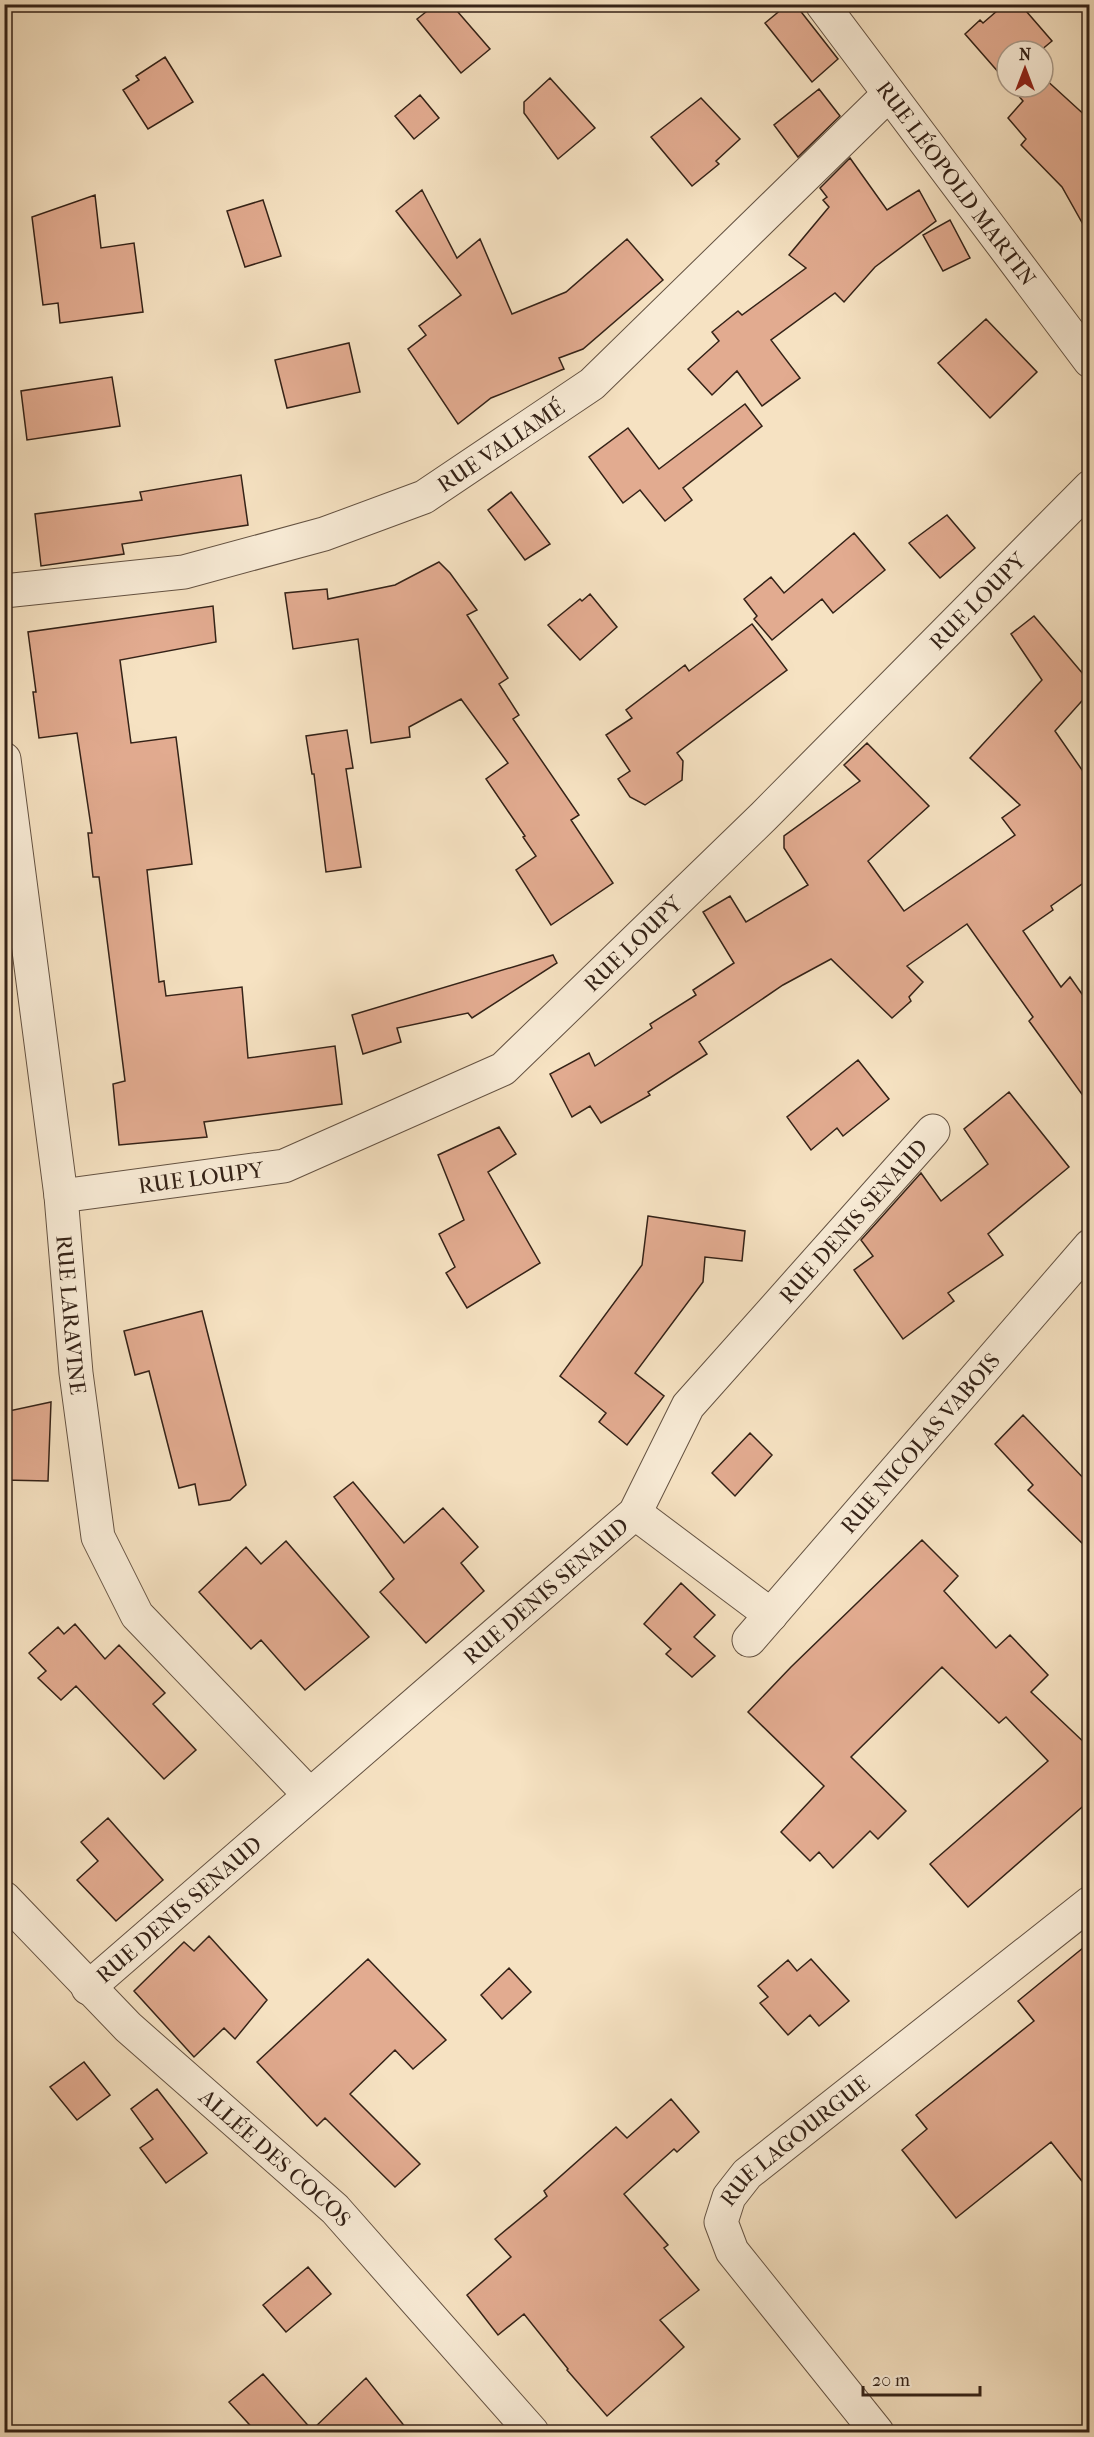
<svg xmlns="http://www.w3.org/2000/svg" width="1094" height="2437" viewBox="0 0 1094 2437" font-family="'IM FELL French Canon',serif">
<style>
.building{fill:#e2ab90;stroke:#342217;stroke-width:1.5}
.lines{fill:none;stroke-linecap:round;stroke-linejoin:round}
.minor-casing{stroke:#645242;stroke-width:35}
.minor{stroke:#f9ecd7;stroke-width:33}
.labels{text-anchor:middle;stroke-width:6;stroke-linejoin:round;paint-order:stroke}
.street-label{font-size:22px;fill:#342217;stroke:#f9ecd7}
</style>
<rect width="100%" height="100%" fill="#f6e2c2"/>
<filter id="stains"><feTurbulence type="fractalNoise" baseFrequency=".00333" numOctaves="4"/><feColorMatrix values="0 0 0 0 .2 0 0 0 0 .09 0 0 0 0 .02 0 0 0 .5 -.17"/></filter>
<radialGradient id="worn" r=".72"><stop offset=".6" stop-color="#630" stop-opacity="0"/><stop offset="1" stop-color="#630" stop-opacity=".3"/></radialGradient>
<path class="building" d="M 436,4 L 451,4 L 490,49 L 461,73 L 417,19 Z
M 788,4 L 795,4 L 838,59 L 812,82 L 765,23 Z
M 1005,4 L 1020,4 L 1052,41 L 1040,51 L 1007,51 L 1007,82 L 965,34 L 980,20 L 983,23 Z
M 165,57 L 193,102 L 148,129 L 123,90 L 139,80 L 136,76 Z
M 1043,77 L 1089,119 L 1089,235 L 1062,187 L 1021,145 L 1026,139 L 1008,118 L 1023,101 L 1011,87 L 1043,87 Z
M 550,78 L 595,128 L 558,159 L 524,113 L 524,102 Z
M 819,89 L 840,116 L 798,157 L 774,125 Z
M 420,95 L 439,118 L 414,139 L 395,116 Z
M 701,98 L 740,139 L 716,161 L 719,164 L 692,186 L 651,137 Z
M 850,158 L 887,210 L 919,190 L 936,221 L 875,267 L 844,302 L 835,293 L 771,340 L 800,378 L 762,406 L 737,371 L 712,395 L 688,369 L 719,341 L 712,332 L 738,311 L 742,315 L 806,268 L 789,255 L 829,207 L 823,200 L 827,197 L 820,188 Z
M 422,190 L 457,258 L 480,239 L 512,314 L 566,292 L 627,239 L 663,280 L 583,349 L 559,358 L 564,369 L 491,398 L 458,424 L 408,349 L 426,335 L 419,326 L 461,295 L 396,211 Z
M 95,195 L 101,248 L 134,243 L 143,312 L 60,323 L 58,303 L 43,305 L 32,217 Z
M 263,200 L 281,256 L 245,267 L 227,211 Z
M 950,220 L 970,258 L 943,271 L 923,235 Z
M 986,319 L 1037,372 L 990,418 L 938,363 Z
M 349,343 L 360,392 L 287,408 L 275,360 Z
M 112,377 L 120,426 L 27,440 L 21,391 Z
M 745,404 L 762,426 L 683,488 L 692,500 L 665,521 L 640,490 L 623,503 L 589,457 L 628,428 L 659,469 Z
M 241,475 L 248,525 L 122,544 L 124,554 L 41,566 L 35,514 L 142,500 L 140,492 Z
M 511,492 L 550,544 L 525,560 L 488,510 Z
M 947,515 L 975,548 L 940,578 L 909,543 Z
M 854,533 L 885,570 L 833,613 L 822,599 L 772,640 L 754,619 L 757,616 L 744,599 L 771,577 L 784,593 Z
M 439,562 L 450,573 L 477,610 L 467,615 L 508,678 L 499,684 L 519,715 L 513,719 L 579,815 L 571,820 L 613,883 L 551,925 L 516,870 L 536,856 L 523,837 L 525,836 L 486,779 L 508,763 L 461,699 L 409,727 L 410,737 L 371,743 L 358,639 L 293,649 L 285,593 L 327,589 L 328,599 L 395,585 Z
M 590,594 L 617,627 L 580,660 L 548,625 L 580,599 L 582,601 Z
M 213,606 L 216,642 L 120,660 L 131,743 L 176,737 L 192,864 L 147,870 L 159,982 L 164,981 L 166,996 L 242,987 L 248,1058 L 335,1046 L 342,1104 L 204,1122 L 207,1137 L 119,1145 L 113,1084 L 125,1081 L 99,877 L 93,877 L 88,833 L 92,833 L 77,733 L 39,738 L 33,692 L 36,692 L 28,632 Z
M 1034,616 L 1089,681 L 1089,693 L 1055,731 L 1089,780 L 1089,879 L 1051,906 L 1053,910 L 1023,931 L 1061,987 L 1070,977 L 1089,1004 L 1089,1104 L 1029,1021 L 1033,1017 L 967,924 L 907,966 L 923,982 L 909,997 L 911,1001 L 892,1018 L 831,959 L 783,985 L 699,1042 L 707,1054 L 648,1092 L 650,1095 L 601,1123 L 590,1106 L 572,1117 L 550,1074 L 589,1053 L 595,1066 L 652,1028 L 650,1024 L 696,995 L 693,990 L 734,963 L 703,912 L 730,896 L 746,922 L 808,885 L 784,848 L 784,836 L 860,781 L 844,765 L 867,743 L 929,806 L 868,861 L 904,911 L 1015,835 L 1002,818 L 1020,805 L 970,758 L 1042,680 L 1011,634 Z
M 752,624 L 787,670 L 677,753 L 683,761 L 682,780 L 645,805 L 630,797 L 618,779 L 630,771 L 606,735 L 632,718 L 626,710 L 685,665 L 689,671 Z
M 347,730 L 353,768 L 346,769 L 361,867 L 326,872 L 314,774 L 312,774 L 306,736 Z
M 553,955 L 557,963 L 472,1018 L 468,1013 L 397,1028 L 401,1042 L 363,1054 L 352,1015 Z
M 858,1060 L 889,1099 L 843,1136 L 837,1128 L 811,1150 L 787,1117 Z
M 1009,1092 L 1069,1167 L 988,1234 L 1003,1255 L 948,1293 L 954,1301 L 903,1339 L 854,1270 L 873,1256 L 861,1240 L 921,1173 L 941,1201 L 988,1164 L 964,1129 Z
M 499,1127 L 516,1154 L 488,1172 L 540,1263 L 467,1308 L 446,1273 L 455,1267 L 439,1234 L 464,1220 L 438,1155 Z
M 648,1216 L 745,1231 L 742,1261 L 705,1257 L 703,1282 L 635,1373 L 664,1396 L 627,1445 L 599,1422 L 606,1413 L 560,1376 L 642,1265 Z
M 202,1311 L 246,1485 L 230,1500 L 199,1505 L 195,1484 L 179,1488 L 149,1371 L 135,1375 L 124,1331 Z
M 51,1402 L 48,1481 L 4,1480 L 4,1412 Z
M 1023,1415 L 1089,1484 L 1089,1550 L 1028,1490 L 1033,1485 L 995,1444 Z
M 750,1433 L 772,1455 L 735,1496 L 712,1473 Z
M 353,1482 L 404,1543 L 443,1508 L 478,1547 L 461,1563 L 484,1591 L 426,1643 L 380,1592 L 394,1579 L 334,1497 Z
M 922,1540 L 958,1576 L 944,1591 L 996,1648 L 1010,1635 L 1048,1675 L 1031,1692 L 1089,1747 L 1089,1801 L 968,1907 L 930,1864 L 1048,1761 L 1006,1717 L 999,1723 L 942,1667 L 851,1757 L 906,1811 L 878,1839 L 870,1831 L 833,1868 L 819,1852 L 810,1861 L 781,1832 L 824,1786 L 748,1712 L 791,1667 Z
M 286,1541 L 369,1637 L 305,1690 L 261,1640 L 251,1649 L 199,1592 L 246,1547 L 261,1564 Z
M 681,1583 L 715,1615 L 694,1637 L 715,1656 L 692,1677 L 666,1654 L 671,1649 L 644,1624 Z
M 75,1624 L 105,1659 L 119,1645 L 165,1693 L 153,1704 L 196,1750 L 164,1779 L 76,1686 L 61,1700 L 38,1678 L 46,1671 L 29,1653 L 58,1627 L 64,1634 Z
M 108,1818 L 163,1880 L 116,1921 L 77,1880 L 98,1861 L 81,1842 Z
M 209,1936 L 267,2000 L 235,2039 L 224,2028 L 194,2057 L 134,1991 L 184,1942 L 194,1951 Z
M 1089,1943 L 1089,2190 L 1051,2142 L 956,2218 L 902,2150 L 927,2129 L 916,2115 L 1034,2021 L 1018,2001 Z
M 368,1959 L 446,2040 L 413,2069 L 395,2050 L 350,2094 L 420,2164 L 395,2187 L 325,2118 L 317,2126 L 257,2062 Z
M 811,1959 L 849,2001 L 819,2026 L 810,2015 L 788,2035 L 760,2003 L 768,1997 L 758,1986 L 788,1960 L 797,1971 Z
M 509,1968 L 531,1992 L 502,2019 L 481,1995 Z
M 84,2062 L 110,2095 L 77,2120 L 50,2087 Z
M 157,2089 L 207,2153 L 166,2183 L 140,2148 L 153,2139 L 131,2109 Z
M 671,2099 L 699,2132 L 677,2152 L 674,2149 L 624,2194 L 668,2245 L 664,2248 L 699,2290 L 660,2320 L 684,2347 L 607,2416 L 567,2370 L 568,2369 L 524,2314 L 498,2335 L 467,2295 L 511,2257 L 495,2239 L 547,2196 L 544,2191 L 616,2127 L 627,2138 Z
M 308,2267 L 331,2294 L 286,2332 L 263,2305 Z
M 263,2374 L 312,2430 L 366,2378 L 410,2433 L 257,2433 L 229,2402 Z"/>
<g class="lines">
<defs>
<g id="minor">
<path id="s1" d="M 822,4 L 1090,361"/>
<path id="s2" d="M 4,591 L 184,572 L 324,534 L 424,497 L 592,384 L 889,94"/>
<path id="s3" d="M 4,759 L 61,1196 L 76,1373 L 98,1537 L 137,1615 L 309,1794"/>
<path id="s4" d="M 61,1196 L 284,1166 L 503,1069 L 764,816 L 1090,487"/>
<path d="M 635,1513 L 771,1615"/>
<path id="s5" d="M 749,1640 L 1090,1246"/>
<path id="s6" d="M 4,1898 L 128,2027 L 335,2209 L 532,2432"/>
<path id="s7" d="M 88,1988 L 635,1513 L 688,1406 L 933,1131"/>
<path id="s8" d="M 877,2432 L 732,2251 L 721,2222 L 729,2197 L 747,2174 L 1090,1903"/>
</g>
</defs>
<use href="#minor" class="minor-casing"/>
<use href="#minor" class="minor"/>
</g>
<g class="labels">
<g class="street-label">
<text dy="8" stroke="none"><textPath href="#s1" startOffset="224">RUE LÉOPOLD MARTIN</textPath></text>
<text dy="8" stroke="none"><textPath href="#s2" startOffset="525">RUE VALIAMÉ</textPath></text>
<text dy="8" stroke="none"><textPath href="#s4" startOffset="1131">RUE LOUPY</textPath></text>
<text dy="8" stroke="none"><textPath href="#s4" startOffset="645">RUE LOUPY</textPath></text>
<text dy="8" stroke="none"><textPath href="#s4" startOffset="141">RUE LOUPY</textPath></text>
<text dy="8" stroke="none"><textPath href="#s7" startOffset="1092">RUE DENIS SENAUD</textPath></text>
<text dy="8" stroke="none"><textPath href="#s3" startOffset="560">RUE LARAVINE</textPath></text>
<text dy="8" stroke="none"><textPath href="#s5" startOffset="261">RUE NICOLAS VABOIS</textPath></text>
<text dy="8" stroke="none"><textPath href="#s7" startOffset="606">RUE DENIS SENAUD</textPath></text>
<text dy="8" stroke="none"><textPath href="#s7" startOffset="120">RUE DENIS SENAUD</textPath></text>
<text dy="8" stroke="none"><textPath href="#s8" startOffset="376">RUE LAGOURGUE</textPath></text>
<text dy="8" stroke="none"><textPath href="#s6" startOffset="376">ALLÉE DES COCOS</textPath></text>
</g>
</g>
<rect width="1094" height="2437" fill="none" stroke="#f6e2c2" stroke-width="24"/>
<rect x="6" y="6" width="1082" height="2425" fill="none" stroke="#342217" stroke-width="3"/>
<rect x="12" y="12" width="1070" height="2413" fill="none" stroke="#342217" stroke-width="1.5"/>
<g transform="translate(1025 69)"><circle r="28" fill="#f9ecd7" stroke="#aa9b8a" stroke-width="1.5"/>
<path d="M0-4.5L10 22L0 15L-10 22Z" fill="#8f2418"/>
<text y="-9" font-size="16" font-weight="bold" text-anchor="middle" fill="#342217">N</text>
</g>
<path d="M863 2386v9h117v-9" fill="none" stroke="#342217" stroke-width="3"/>
<text x="872" y="2386" font-size="18" fill="#342217" stroke="#f9ecd7" stroke-width="4.5" paint-order="stroke">20 m</text>
<rect width="100%" height="100%" filter="url(#stains)"/>
<rect width="100%" height="100%" fill="url(#worn)"/>
</svg>
